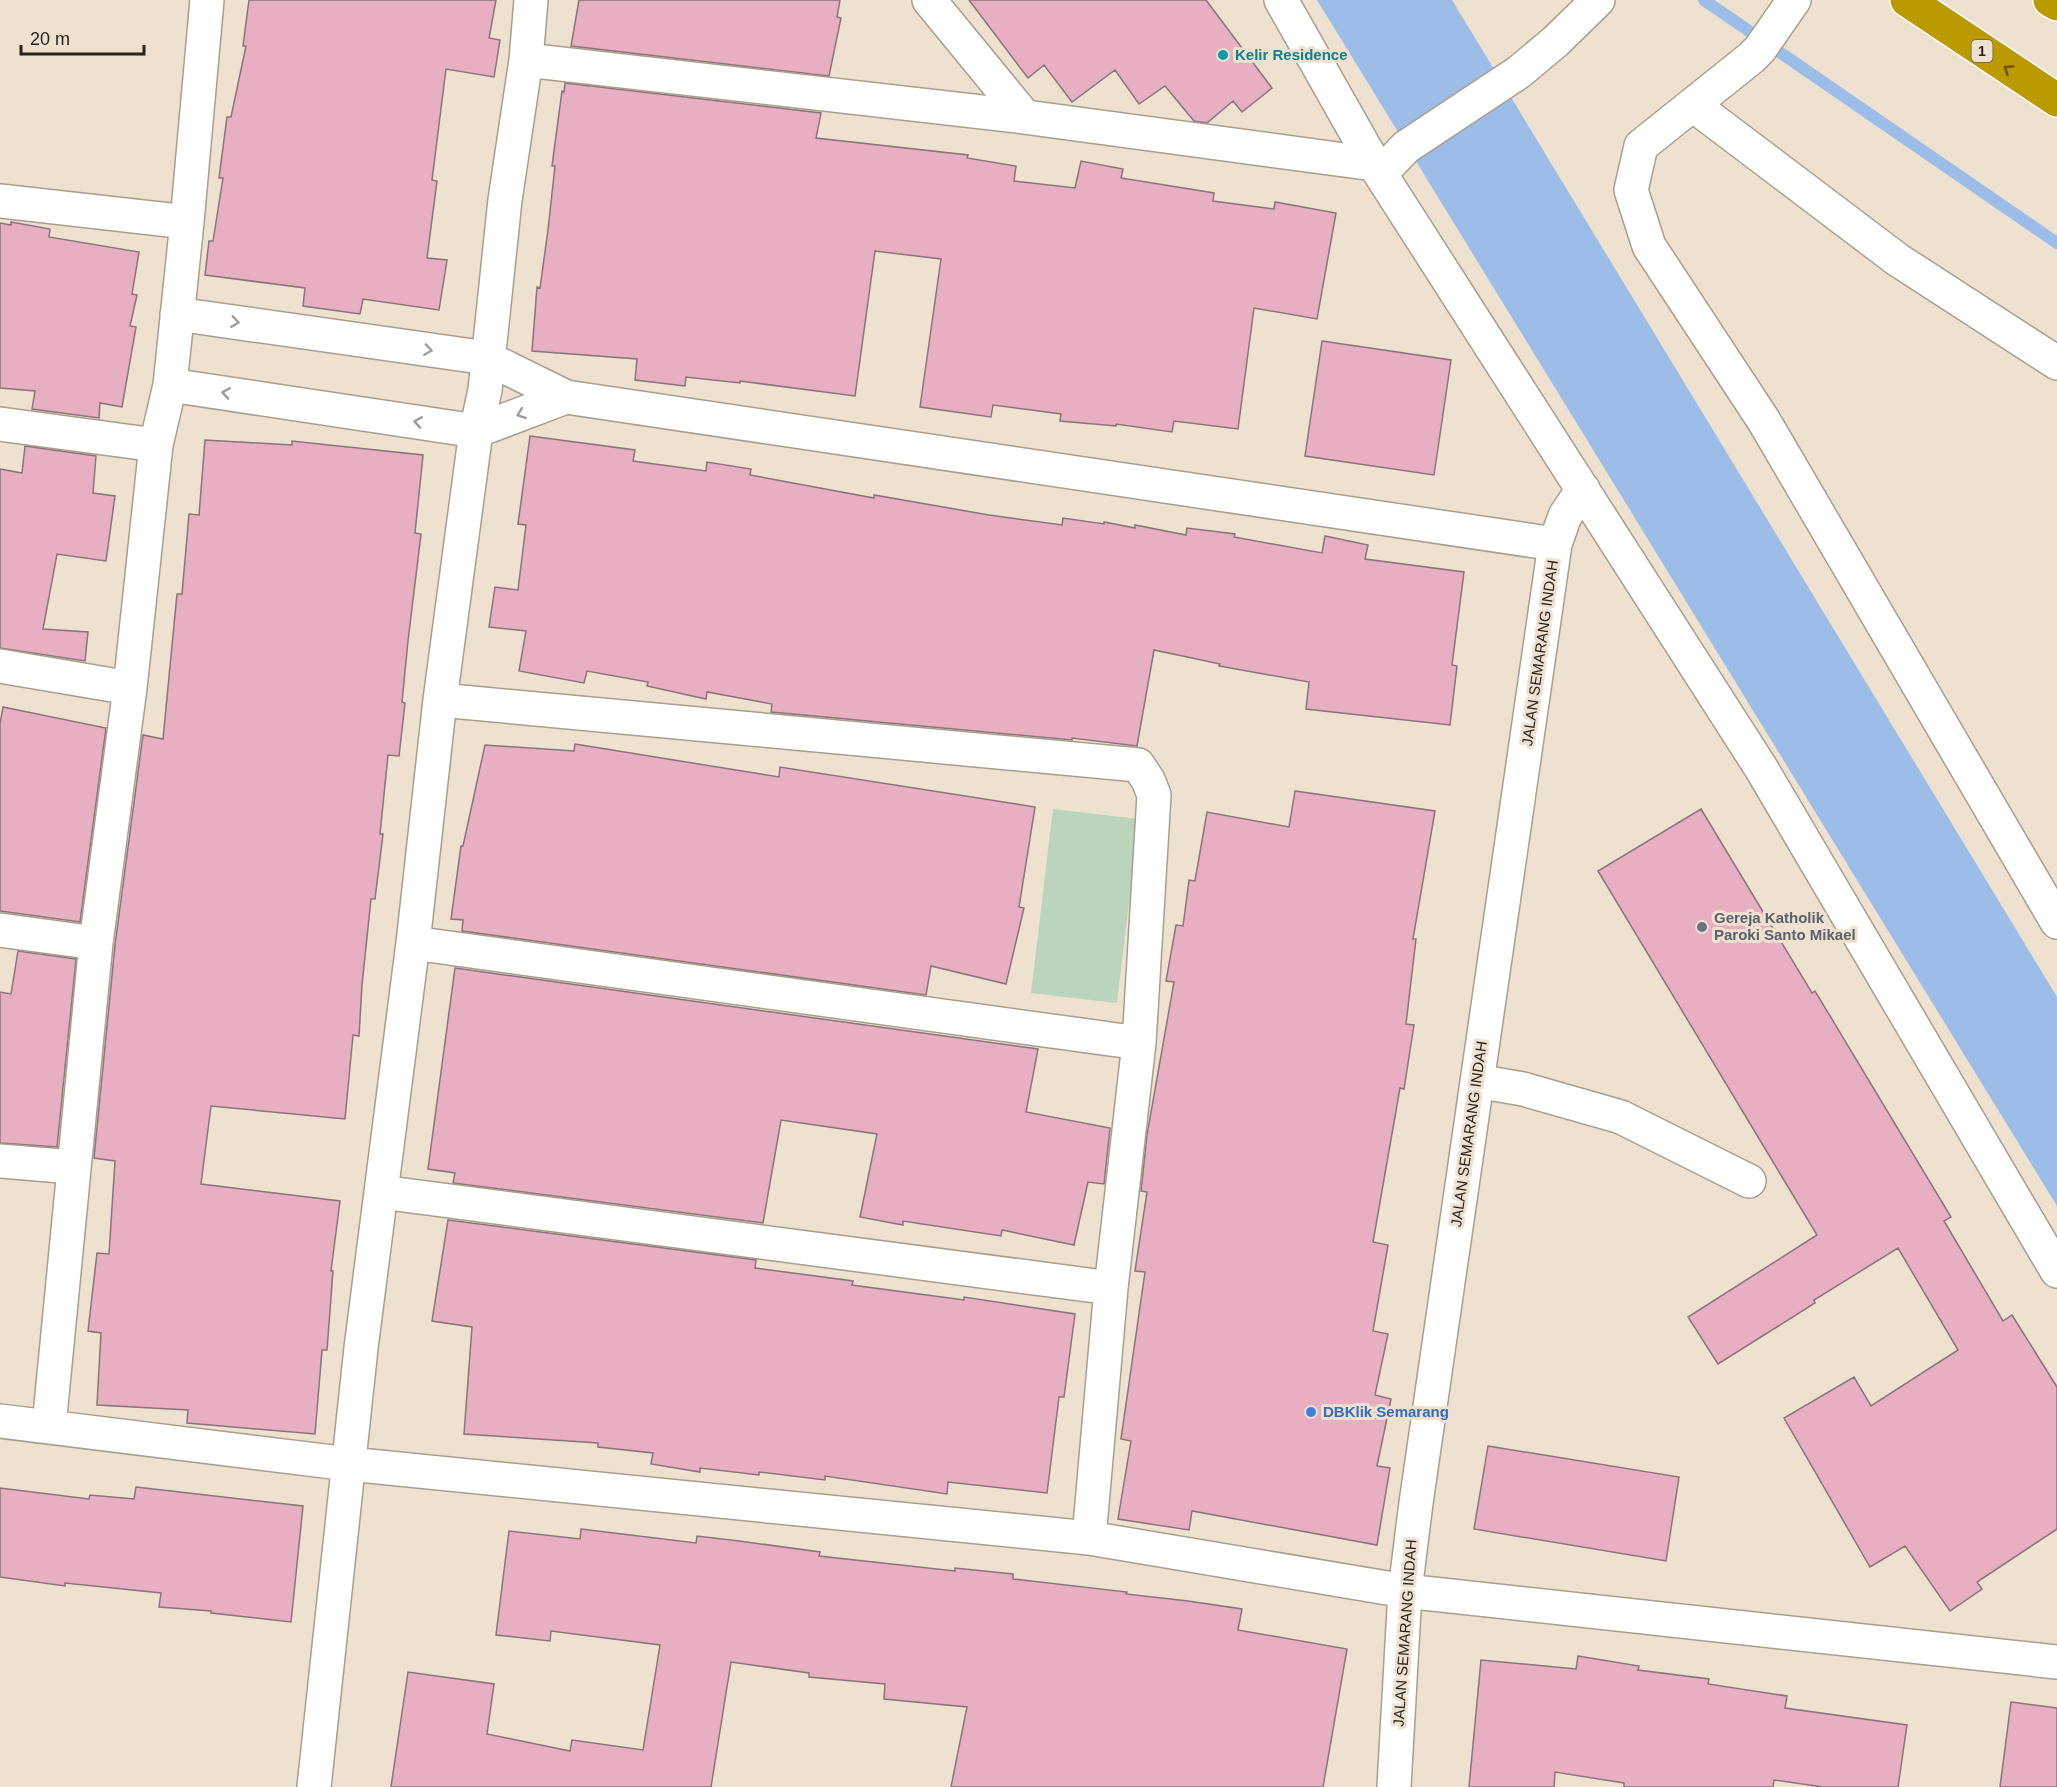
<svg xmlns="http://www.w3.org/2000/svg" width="2057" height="1787" viewBox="0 0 2057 1787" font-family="Helvetica,sans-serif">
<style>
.green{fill:#bad5bc}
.water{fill:#9bbde8}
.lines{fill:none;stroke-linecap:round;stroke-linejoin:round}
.stream{stroke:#9bbde8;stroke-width:12}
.building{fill:#e8afc3;stroke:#89747b;stroke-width:1.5}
.minor-casing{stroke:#a99e8c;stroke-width:36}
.highway-casing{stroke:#fff;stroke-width:36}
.minor{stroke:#fff;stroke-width:33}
.highway{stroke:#bb9a00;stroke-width:33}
.oneway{stroke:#635311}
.oneway2{stroke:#9e9c99}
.culture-dot{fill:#0f9aa8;stroke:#eee1cf;stroke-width:2}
.worship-dot{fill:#6b7280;stroke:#eee1cf;stroke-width:2}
.shop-dot{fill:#3f7fe0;stroke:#eee1cf;stroke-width:2}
.labels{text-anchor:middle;stroke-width:6;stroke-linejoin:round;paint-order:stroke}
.shield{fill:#eee1cf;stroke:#635d52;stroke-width:1.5}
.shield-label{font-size:14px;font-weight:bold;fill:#28241d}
.culture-label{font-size:15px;font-weight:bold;fill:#0d838f;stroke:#eee1cf;text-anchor:start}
.street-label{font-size:15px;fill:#28241d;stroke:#eee1cf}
.worship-label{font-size:15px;font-weight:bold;fill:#5b616d;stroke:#eee1cf;text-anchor:start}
.shop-label{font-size:15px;font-weight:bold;fill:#366cbe;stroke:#eee1cf;text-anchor:start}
</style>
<rect width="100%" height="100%" fill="#eee1cf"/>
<path class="green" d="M 1053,809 L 1139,819 L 1117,1003 L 1031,993 Z"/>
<path class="water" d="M 1317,0 L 1452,0 L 2057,997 L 2057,1206 Z"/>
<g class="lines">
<path class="stream" d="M 1704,0 L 2057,243"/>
</g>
<path class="building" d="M 249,0 L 496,0 L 489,38 L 500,40 L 494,77 L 446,69 L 432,180 L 437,181 L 427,258 L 447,260 L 439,310 L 363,299 L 360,314 L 303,306 L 305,288 L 205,275 L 209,241 L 213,241 L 223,178 L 219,178 L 227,117 L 231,117 L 246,46 L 243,46 Z
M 579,0 L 840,0 L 837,17 L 841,18 L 829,76 L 571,46 Z
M 969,0 L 1206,0 L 1272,88 L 1242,112 L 1233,101 L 1207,123 L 1194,121 L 1165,86 L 1139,104 L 1115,70 L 1072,102 L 1044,65 L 1028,78 Z
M 565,83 L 821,113 L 816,138 L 968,155 L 967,158 L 1016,166 L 1014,181 L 1075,188 L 1081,161 L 1123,169 L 1121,178 L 1214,193 L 1213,201 L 1274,209 L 1275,202 L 1336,213 L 1317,319 L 1254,308 L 1238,429 L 1174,421 L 1172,432 L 1116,424 L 1116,426 L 1060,421 L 1061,414 L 993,405 L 991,417 L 920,407 L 941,259 L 875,251 L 855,396 L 740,381 L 740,383 L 686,377 L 685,386 L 635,380 L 637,359 L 532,351 L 537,287 L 540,288 L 548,230 L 555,166 L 552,166 L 562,91 L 564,92 Z
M 11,222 L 50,229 L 49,237 L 139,252 L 132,294 L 137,295 L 130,326 L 136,327 L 122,407 L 100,403 L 99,418 L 32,409 L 35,391 L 0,388 L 0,223 L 11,225 Z
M 1322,341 L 1451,360 L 1434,475 L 1305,456 Z
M 530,436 L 635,450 L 633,461 L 706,471 L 707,462 L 751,469 L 750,475 L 874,498 L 874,495 L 989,515 L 1062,525 L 1063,518 L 1104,524 L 1104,522 L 1135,528 L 1135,525 L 1186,535 L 1187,528 L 1235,534 L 1234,537 L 1322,553 L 1325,536 L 1368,545 L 1365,559 L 1464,572 L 1452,665 L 1457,666 L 1450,725 L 1306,709 L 1309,682 L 1219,666 L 1220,664 L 1154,650 L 1137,746 L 1072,738 L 1072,740 L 771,712 L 772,704 L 707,692 L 706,699 L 647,686 L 648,682 L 587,671 L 584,683 L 519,671 L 526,631 L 489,627 L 495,587 L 518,590 L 526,525 L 518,524 Z
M 205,440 L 292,445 L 292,441 L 423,455 L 415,533 L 421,534 L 408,641 L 402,702 L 405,703 L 399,756 L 388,755 L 380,834 L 383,834 L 375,899 L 371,899 L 362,985 L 359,1036 L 353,1035 L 345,1119 L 211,1106 L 201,1184 L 340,1201 L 331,1271 L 333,1271 L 327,1350 L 322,1350 L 315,1434 L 187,1423 L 188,1410 L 97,1405 L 101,1333 L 88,1331 L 97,1253 L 109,1254 L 115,1161 L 94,1158 L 115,945 L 143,735 L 163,739 L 177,594 L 182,594 L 189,514 L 199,515 Z
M 25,446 L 96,456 L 93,493 L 115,496 L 106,561 L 57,554 L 43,629 L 88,632 L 85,661 L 0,648 L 0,469 L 22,473 Z
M 3,707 L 106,728 L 80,922 L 0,911 L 0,724 Z
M 575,744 L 779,777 L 780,767 L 1035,807 L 1019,907 L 1024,908 L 1006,984 L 931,966 L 926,995 L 462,931 L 463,920 L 451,919 L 461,846 L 463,846 L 485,745 L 574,751 Z
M 1295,791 L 1435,811 L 1413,939 L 1416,939 L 1406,1024 L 1414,1025 L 1404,1089 L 1400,1088 L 1373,1242 L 1388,1245 L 1373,1331 L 1388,1334 L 1375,1395 L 1391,1399 L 1377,1466 L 1390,1468 L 1377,1545 L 1192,1511 L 1189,1530 L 1118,1519 L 1131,1441 L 1121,1439 L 1145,1272 L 1135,1271 L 1147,1192 L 1141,1191 L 1147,1135 L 1174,982 L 1166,981 L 1176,925 L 1183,926 L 1189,880 L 1195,881 L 1207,812 L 1289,827 Z
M 1701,809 L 1812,993 L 1815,991 L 1951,1217 L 1944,1221 L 2003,1321 L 2012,1315 L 2057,1387 L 2057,1529 L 1977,1582 L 1982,1589 L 1950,1611 L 1905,1546 L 1870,1567 L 1784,1418 L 1854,1377 L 1871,1406 L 1958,1350 L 1898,1248 L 1814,1300 L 1815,1303 L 1718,1364 L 1688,1317 L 1817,1235 L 1598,871 Z
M 18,951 L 76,959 L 57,1147 L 0,1143 L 0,992 L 11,994 Z
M 455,968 L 1038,1049 L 1026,1112 L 1110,1128 L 1104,1184 L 1088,1182 L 1074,1245 L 1002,1230 L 1001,1236 L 903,1221 L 903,1225 L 860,1217 L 877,1134 L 781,1120 L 763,1223 L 453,1183 L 455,1173 L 428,1169 Z
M 448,1220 L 756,1260 L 755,1268 L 853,1281 L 852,1285 L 964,1300 L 964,1297 L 1075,1314 L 1064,1397 L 1059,1397 L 1047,1493 L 948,1482 L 947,1494 L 825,1476 L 825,1480 L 759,1472 L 759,1475 L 700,1468 L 700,1472 L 651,1464 L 653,1453 L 598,1447 L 598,1443 L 464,1434 L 472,1327 L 432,1321 Z
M 1488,1446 L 1679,1477 L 1666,1561 L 1474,1529 Z
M 136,1487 L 303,1506 L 291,1622 L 211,1613 L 211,1611 L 159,1607 L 161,1593 L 65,1583 L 65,1586 L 0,1577 L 0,1488 L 89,1499 L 90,1495 L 134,1499 Z
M 581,1529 L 696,1543 L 697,1536 L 739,1541 L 820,1552 L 819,1556 L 955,1571 L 955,1568 L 1013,1574 L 1013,1579 L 1127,1592 L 1126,1594 L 1188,1601 L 1242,1609 L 1238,1630 L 1347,1649 L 1323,1787 L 951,1787 L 967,1707 L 884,1699 L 885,1684 L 809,1677 L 809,1673 L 731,1662 L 711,1787 L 391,1787 L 408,1672 L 494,1684 L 487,1734 L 570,1751 L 572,1740 L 643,1750 L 660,1645 L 551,1631 L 550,1641 L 496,1635 L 509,1531 L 580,1539 Z
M 1578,1656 L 1639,1666 L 1638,1670 L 1709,1679 L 1708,1684 L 1787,1696 L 1785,1708 L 1907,1725 L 1898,1787 L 1823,1787 L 1774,1780 L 1773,1787 L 1624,1787 L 1624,1783 L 1555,1772 L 1554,1787 L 1469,1787 L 1481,1660 L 1576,1669 Z
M 2011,1702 L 2057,1708 L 2057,1787 L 2000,1787 Z"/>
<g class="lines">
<defs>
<path id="minor" d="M 929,0 L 1025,117
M 1281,0 L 1374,164 L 1761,768 L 2057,1271
M 1794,0 L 1760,49 L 1751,58 L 1641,146 L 1631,190 L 1649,246 L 1764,421 L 2057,922
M 526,60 L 1025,117 L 1374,164
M 1693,105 L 1898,260 L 2057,363
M 1381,173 L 1406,147 L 1519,72 L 1556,41 L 1598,0
M 0,201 L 187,222
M 177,314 L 487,358 L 566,397 L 1555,544
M 170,385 L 476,431 L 566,397
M 0,424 L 156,445
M 0,666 L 130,688
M 440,700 L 1138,765 L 1148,780 L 1154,795 L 1139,1043 L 1111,1288 L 1089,1538
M 0,930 L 96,943
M 413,943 L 1139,1043
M 1477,1081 L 1523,1089 L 1621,1117 L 1749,1181
M 0,1161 L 73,1167
M 381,1192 L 1111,1288
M 0,1421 L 349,1464 L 1089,1538 L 1405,1591 L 2057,1662
M 49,1426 L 96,943 L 130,688 L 156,445 L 170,385 L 187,222 L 207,0
M 314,1787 L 361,1348 L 413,943 L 440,700 L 476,431 L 485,390 L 505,200 L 526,60 L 531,0
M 1394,1787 L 1405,1591 L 1416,1503 L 1555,544 L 1565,516 L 1583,489"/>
<path id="highway" d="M 1907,0 L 2057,100
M 2050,0 L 2057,4"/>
</defs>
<use href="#minor" class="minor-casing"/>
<use href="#highway" class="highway-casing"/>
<use href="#minor" class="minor"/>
<use href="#highway" class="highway"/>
</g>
<defs><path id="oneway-chevron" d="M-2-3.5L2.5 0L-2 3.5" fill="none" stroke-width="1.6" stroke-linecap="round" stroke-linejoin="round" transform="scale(1.5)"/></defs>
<use class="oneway" href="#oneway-chevron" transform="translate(2008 69) rotate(-146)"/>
<g class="oneway2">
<use href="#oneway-chevron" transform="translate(235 322) rotate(8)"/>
<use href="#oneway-chevron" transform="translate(428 350) rotate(8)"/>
<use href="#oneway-chevron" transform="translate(226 393) rotate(-171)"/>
<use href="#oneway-chevron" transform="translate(521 414) rotate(159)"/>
<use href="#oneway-chevron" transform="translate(418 422) rotate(-171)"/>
</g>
<circle class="culture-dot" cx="1223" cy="55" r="6"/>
<circle class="worship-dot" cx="1702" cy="927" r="6"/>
<circle class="shop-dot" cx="1311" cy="1412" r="6"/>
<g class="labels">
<rect class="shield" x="1971.5" y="40" width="21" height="22" rx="4.5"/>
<g class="shield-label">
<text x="1982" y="56">1</text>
</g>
<g class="culture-label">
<text x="1235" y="60">Kelir Residence</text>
</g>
<g class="street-label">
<text transform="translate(1540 653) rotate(-82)" y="5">JALAN SEMARANG INDAH</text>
<text transform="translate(1469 1134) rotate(-82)" y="5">JALAN SEMARANG INDAH</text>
<text transform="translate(1405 1633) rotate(-86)" y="5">JALAN SEMARANG INDAH</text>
</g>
<g class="worship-label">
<text x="1714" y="923">Gereja Katholik<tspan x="1714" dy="17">Paroki Santo Mikael</tspan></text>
</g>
<g class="shop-label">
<text x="1323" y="1417">DBKlik Semarang</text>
</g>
</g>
<path d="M21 45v9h123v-9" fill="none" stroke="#28241d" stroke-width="3"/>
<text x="30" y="45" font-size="18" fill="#28241d" stroke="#eee1cf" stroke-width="4.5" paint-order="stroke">20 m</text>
</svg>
